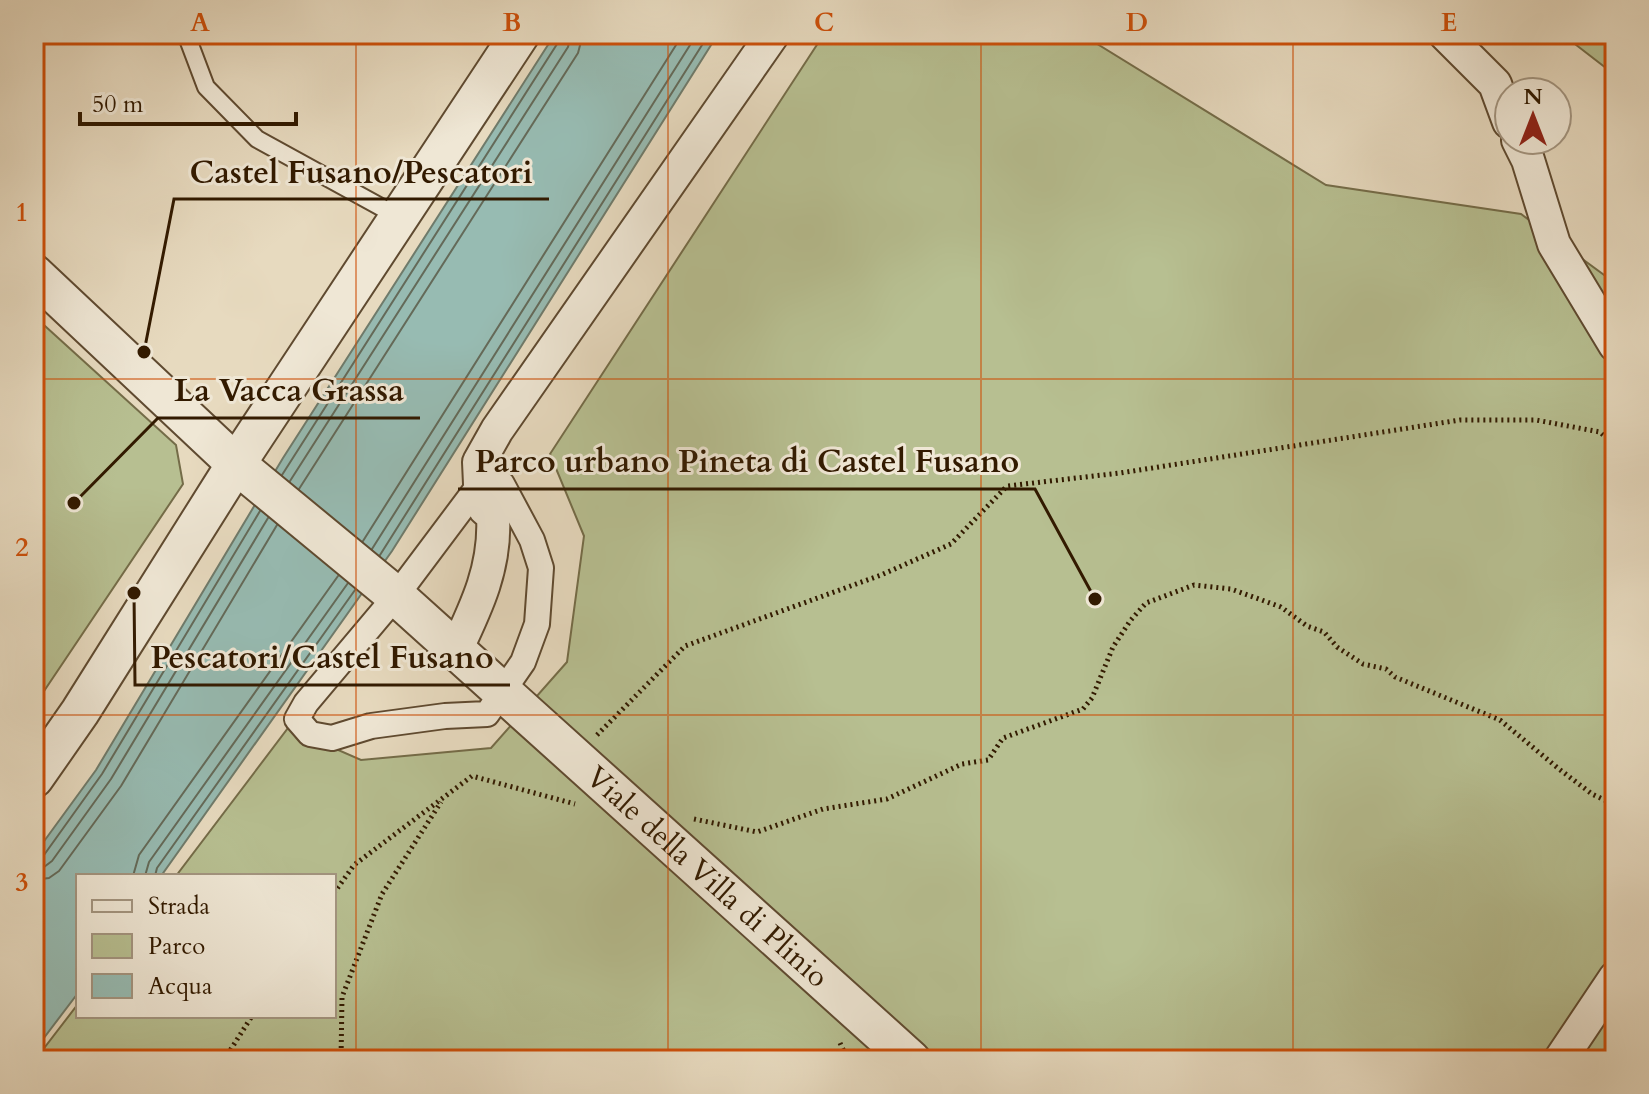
<svg xmlns="http://www.w3.org/2000/svg" width="1649" height="1094" viewBox="0 0 1649 1094" font-family="Cardo,serif">
<style>
.green{fill:#b7bf91;stroke:#746c48;stroke-width:2}
.water{fill:#97bbb2;stroke:#6f7b6b;stroke-width:2}
.lines{fill:none;stroke-linecap:round;stroke-linejoin:round}
.shore{stroke:#646a59;stroke-width:2}
.service-casing{stroke:#5f4a30;stroke-width:20}
.pedestrian-casing{stroke:#5f4a30;stroke-width:28}
.minor-casing{stroke:#5f4a30;stroke-width:36}
.tertiary-casing{stroke:#5f4a30;stroke-width:42}
.path{stroke:#321a00;stroke-width:5;stroke-dasharray:2 4;stroke-linecap:butt}
.service{stroke:#efe7d5;stroke-width:16}
.pedestrian{stroke:#efe7d5;stroke-width:24}
.minor{stroke:#efe7d5;stroke-width:32}
.tertiary{stroke:#efe7d5;stroke-width:38}
.grid{fill:none;stroke:#cd500a;stroke-width:2;stroke-opacity:0.55}
.labels{text-anchor:middle;stroke-width:6;stroke-linejoin:round;paint-order:stroke}
.street-label{font-size:30px;fill:#321a00;stroke:#efe7d5}
.leader{fill:none;stroke:#321a00;stroke-width:3}
.callout-dot{fill:#321a00;stroke:#efe7d5;stroke-width:3}
.callout-label{font-size:32px;text-anchor:middle;font-weight:bold;fill:#321a00;stroke:#efe7d5;stroke-width:6;stroke-linejoin:round;paint-order:stroke}
.neatline{fill:none;stroke:#cd500a;stroke-width:3}
.grid-label{font-size:26px;text-anchor:middle;font-weight:bold;fill:#cd500a}
</style>
<rect width="100%" height="100%" fill="#e7dabf"/>
<filter id="stains"><feTurbulence type="fractalNoise" baseFrequency=".0025" numOctaves="4"/><feColorMatrix values="0 0 0 0 .2 0 0 0 0 .09 0 0 0 0 .02 0 0 0 .5 -.17"/></filter>
<radialGradient id="worn" r=".72"><stop offset=".6" stop-color="#630" stop-opacity="0"/><stop offset="1" stop-color="#630" stop-opacity=".3"/></radialGradient>
<path class="green" d="M 824,34 L 1081,34 L 1326,185 L 1521,214 L 1615,283 L 1615,1060 L 35,1060 L 78,1004 L 78,1016 L 334,1016 L 334,876 L 176,876 L 288,728 L 361,760 L 491,748 L 567,662 L 584,536 L 550,454 Z
M 1562,34 L 1615,34 L 1615,75 Z
M 34,316 L 176,445 L 183,484 L 34,706 Z"/>
<path class="water" d="M 555,34 L 718,34 L 392,551 L 161,876 L 78,876 L 78,993 L 34,1051 L 34,855 L 96,770 L 283,458 Z"/>
<g class="lines">
<path class="shore" d="M 282,475 L 559,41 L 561,34
M 290,481 L 568,47 L 571,34
M 299,489 L 578,53 L 583,34
M 363,541 L 683,34
M 372,549 L 697,34
M 380,555 L 709,34
M 34,858 L 44,855 L 102,774 L 260,511
M 34,868 L 44,867 L 52,861 L 111,779 L 268,518
M 133,876 L 139,855 L 338,576
M 145,876 L 149,862 L 348,583
M 155,876 L 157,868 L 355,590
M 34,880 L 49,878 L 59,871 L 121,786 L 277,525"/>
<defs>
<path id="service" d="M 186,34 L 206,87 L 257,139 L 399,217"/>
<path id="pedestrian" d="M 480,484 L 502,484 L 532,540 L 541,568 L 537,624 L 523,662 L 487,714 L 445,716 L 371,726 L 332,738 L 310,734 L 297,719 L 306,703 L 396,596 Z"/>
<path id="minor" d="M 1445,34 L 1495,84 L 1509,122
M 1518,140 L 1528,160 L 1554,244 L 1615,345
M 456,650 C 477,606 496,566 493,516 L 485,509 L 486,494 L 480,484 L 479,462 L 497,430 L 773,34
M 1560,1060 L 1615,978"/>
<g id="tertiary">
<path id="s1" d="M 34,274 L 236,464 L 396,596 L 911,1060"/>
<path d="M 34,778 L 80,712 L 236,464 L 520,34"/>
</g>
</defs>
<use href="#service" class="service-casing"/>
<use href="#pedestrian" class="pedestrian-casing"/>
<use href="#minor" class="minor-casing"/>
<use href="#tertiary" class="tertiary-casing"/>
<path class="path" d="M 597,735 L 685,646 L 881,575 L 951,544 L 1007,486 L 1120,473 L 1460,420 L 1536,420 L 1600,432 L 1615,446
M 694,819 L 757,832 L 823,809 L 887,799 L 962,764 L 988,760 L 1003,738 L 1083,709 L 1092,698 L 1113,647 L 1130,621 L 1146,603 L 1194,585 L 1231,589 L 1281,607 L 1307,626 L 1324,632 L 1337,647 L 1363,664 L 1386,669 L 1395,677 L 1500,720 L 1559,769 L 1592,794 L 1615,805
M 334,893 L 354,865 L 472,776 L 575,804
M 840,1043 L 848,1060
M 224,1060 L 252,1016
M 341,1060 L 342,997 L 382,894 L 441,802"/>
<use href="#service" class="service"/>
<use href="#pedestrian" class="pedestrian"/>
<use href="#minor" class="minor"/>
<use href="#tertiary" class="tertiary"/>
</g>
<path class="grid" d="M 356,34 L 356,1060M 668,34 L 668,1060M 981,34 L 981,1060M 1293,34 L 1293,1060M 34,379 L 1615,379M 34,715 L 1615,715"/>
<g class="labels">
<g class="street-label">
<text dy="10" stroke="none"><textPath href="#s1" startOffset="904">Viale della Villa di Plinio</textPath></text>
</g>
</g>
<path class="leader" d="M144 352L174 199H549M74 503L158 418H420M1095 599L1035 489H458M134 593L135 685H510"/>
<g class="callout-dot">
<circle cx="144" cy="352" r="8"/>
<circle cx="74" cy="503" r="8"/>
<circle cx="1095" cy="599" r="8"/>
<circle cx="134" cy="593" r="8"/>
</g>
<g class="callout-label">
<text x="361" y="183">Castel Fusano/Pescatori</text>
<text x="289" y="401">La Vacca Grassa</text>
<text x="747" y="472">Parco urbano Pineta di Castel Fusano</text>
<text x="322" y="668">Pescatori/Castel Fusano</text>
</g>
<rect width="1649" height="1094" fill="none" stroke="#e7dabf" stroke-width="88"/>
<rect x="76" y="874" width="260" height="144" fill="#efe7d5" stroke="#a39580" stroke-width="2"/>
<rect x="92" y="900" width="40" height="12" fill="#efe7d5" stroke="#a39580" stroke-width="2"/>
<text x="148" y="914" font-size="24" fill="#321a00">Strada</text>
<rect x="92" y="934" width="40" height="24" fill="#b7bf91" stroke="#a39580" stroke-width="2"/>
<text x="148" y="954" font-size="24" fill="#321a00">Parco</text>
<rect x="92" y="974" width="40" height="24" fill="#97bbb2" stroke="#a39580" stroke-width="2"/>
<text x="148" y="994" font-size="24" fill="#321a00">Acqua</text>
<g transform="translate(1533 116)"><circle r="38" fill="#efe7d5" stroke="#a39580" stroke-width="2"/>
<path d="M0-6L14 30L0 20L-14 30Z" fill="#8f2418"/>
<text y="-12" font-size="22" font-weight="bold" text-anchor="middle" fill="#321a00">N</text>
</g>
<path d="M80 112v12h216v-12" fill="none" stroke="#321a00" stroke-width="4"/>
<text x="92" y="112" font-size="24" fill="#321a00" stroke="#efe7d5" stroke-width="6" paint-order="stroke">50 m</text>
<rect x="44" y="44" width="1561" height="1006" class="neatline"/>
<g class="grid-label">
<text x="200" y="31">A</text>
<text x="512" y="31">B</text>
<text x="824" y="31">C</text>
<text x="1137" y="31">D</text>
<text x="1449" y="31">E</text>
<text x="22" y="221">1</text>
<text x="22" y="556">2</text>
<text x="22" y="891">3</text>
</g>
<rect width="100%" height="100%" filter="url(#stains)"/>
<rect width="100%" height="100%" fill="url(#worn)"/>
</svg>
